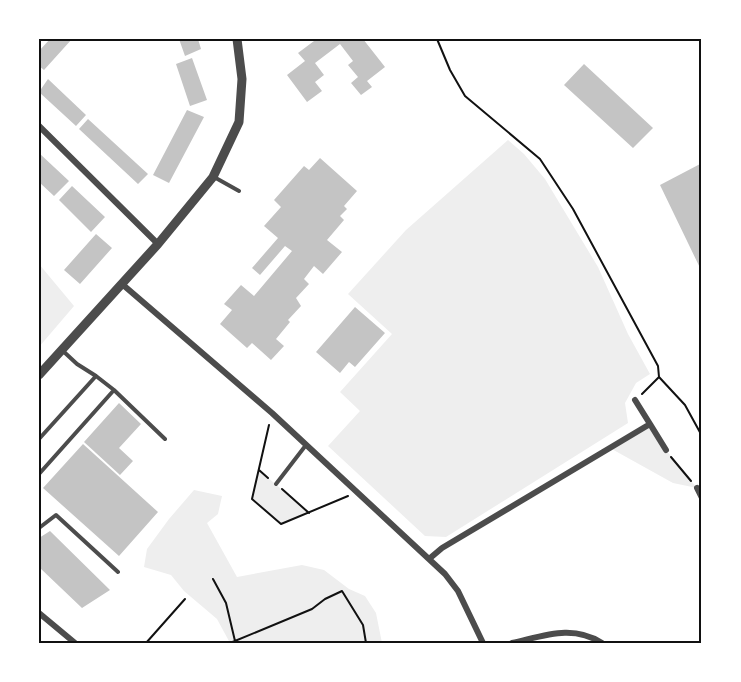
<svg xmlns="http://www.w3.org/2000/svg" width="741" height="682" viewBox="0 0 741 682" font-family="'Noto Sans',sans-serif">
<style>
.green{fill:#eee}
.building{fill:#c4c4c4}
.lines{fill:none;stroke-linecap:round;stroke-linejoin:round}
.path{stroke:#111;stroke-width:2}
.service{stroke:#4c4c4c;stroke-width:4}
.minor{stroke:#4c4c4c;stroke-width:6}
.tertiary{stroke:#4c4c4c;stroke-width:9}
.neatline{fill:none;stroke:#111;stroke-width:2}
</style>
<rect width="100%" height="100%" fill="#fff"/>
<path class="green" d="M 508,140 L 524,154 L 545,179 L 598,267 L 628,334 L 650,374 L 636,383 L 625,403 L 628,423 L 446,537 L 425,536 L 328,446 L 360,411 L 340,392 L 392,334 L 348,294 L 406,230 Z
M 39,264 L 74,306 L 39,347 Z
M 650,424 L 666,450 L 697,488 L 673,483 L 610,448 Z
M 259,470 L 309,513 L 281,524 L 252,499 Z
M 194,490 L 222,496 L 218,514 L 207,523 L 237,577 L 302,565 L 324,570 L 349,589 L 365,596 L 376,613 L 382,643 L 230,643 L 217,619 L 184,591 L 171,575 L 144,567 L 147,549 L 169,519 Z"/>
<path class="building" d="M 50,39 L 72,39 L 44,70 L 39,66 L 39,51 Z
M 179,39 L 198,39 L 201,49 L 185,56 Z
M 312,39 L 363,39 L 385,67 L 367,81 L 372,87 L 361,95 L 351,83 L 358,77 L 348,65 L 353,61 L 340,44 L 315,63 L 324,75 L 315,82 L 322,91 L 307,102 L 287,75 L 305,61 L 298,53 L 314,41 Z
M 192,58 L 207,100 L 190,106 L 176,64 Z
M 584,64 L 653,128 L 633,148 L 564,85 Z
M 48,79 L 86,115 L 76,126 L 39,92 Z
M 187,110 L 204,117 L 169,183 L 153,175 Z
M 88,119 L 148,174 L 138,184 L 79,129 Z
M 39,153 L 69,181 L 54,196 L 39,182 Z
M 320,158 L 357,191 L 344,206 L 347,209 L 340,216 L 344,220 L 327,240 L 342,252 L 323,274 L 314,266 L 304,279 L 309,284 L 296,298 L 301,306 L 288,320 L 290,322 L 276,339 L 284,346 L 271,360 L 252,343 L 247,348 L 220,324 L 232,310 L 224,304 L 241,285 L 254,296 L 292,251 L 285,246 L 260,275 L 252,268 L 278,238 L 264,226 L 281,207 L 274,200 L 304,166 L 309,170 Z
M 702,163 L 702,272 L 660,185 Z
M 72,186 L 105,217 L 91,232 L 59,200 Z
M 96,234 L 112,248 L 80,284 L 64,270 Z
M 355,307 L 385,333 L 355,367 L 349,362 L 340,373 L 316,352 Z
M 119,403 L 141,424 L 119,448 L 133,461 L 120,475 L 84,442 Z
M 83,444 L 158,512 L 119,556 L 43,488 Z
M 50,531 L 110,590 L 82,608 L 39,567 L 39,538 Z"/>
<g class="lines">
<path class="path" d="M 437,39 L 450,70 L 465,96 L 540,159 L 573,209 L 658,366 L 659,377 L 642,394
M 659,377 L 685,405 L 702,436
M 269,425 L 252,499 L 281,524 L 348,496
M 671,457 L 691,481
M 259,470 L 268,478
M 282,489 L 309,513
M 213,579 L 226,603 L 235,641
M 146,643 L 185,599
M 230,643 L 312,609 L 325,599 L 342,591 L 363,625 L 366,643"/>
<path class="service" d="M 214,177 L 239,191
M 63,351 L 77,364 L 96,376
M 114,390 L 165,439
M 39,439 L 96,376 L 114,390 L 39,474
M 276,484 L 306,445
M 39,528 L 56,515 L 118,572"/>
<path class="minor" d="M 39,126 L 158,244
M 122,284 L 272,413 L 445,574 L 458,591 L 483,643
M 635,400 L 650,424
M 697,488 L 702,498
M 429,559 L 442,548 L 650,424 L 666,450
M 39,613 L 75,643
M 512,643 C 544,636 572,624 602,643"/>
<path class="tertiary" d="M 39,375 L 158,244 L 213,177 L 239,122 L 242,79 L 237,39"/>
</g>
<rect width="741" height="682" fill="none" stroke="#ffffff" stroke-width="81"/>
<rect x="40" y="40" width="660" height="602" class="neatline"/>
</svg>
